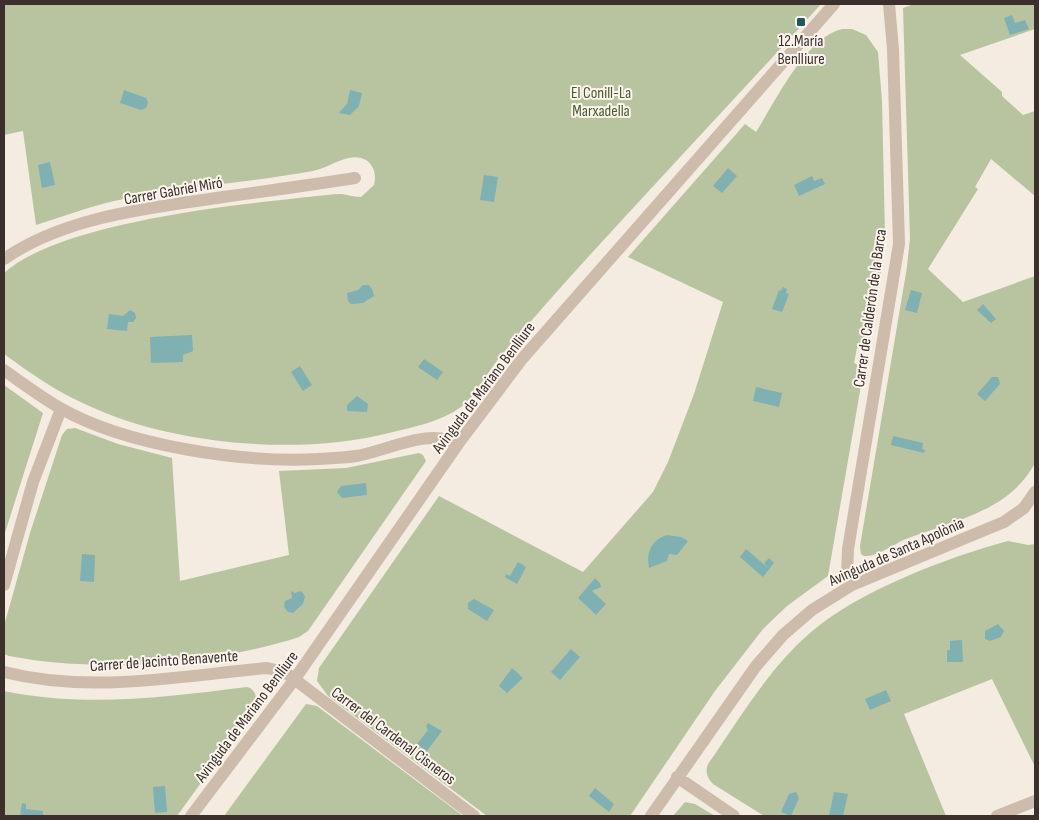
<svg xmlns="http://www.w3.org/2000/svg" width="1039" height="820" viewBox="0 0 1039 820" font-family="'Sofia Sans Condensed',sans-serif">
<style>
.green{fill:#b8c4a0}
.water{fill:#7fb0b2}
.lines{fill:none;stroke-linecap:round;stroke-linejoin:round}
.minor{stroke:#cdbbac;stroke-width:12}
.poi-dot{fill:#1f5a5e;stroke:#fbf5ee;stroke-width:2}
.labels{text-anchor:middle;stroke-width:4;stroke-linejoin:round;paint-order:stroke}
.poi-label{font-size:16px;fill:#3b302b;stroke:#fbf5ee}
.park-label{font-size:16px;fill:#4a5a2e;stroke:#fbf5ee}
.street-label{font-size:16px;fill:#3b302b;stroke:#fbf5ee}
</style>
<rect width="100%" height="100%" fill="#f4ebe1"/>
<path class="green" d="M 4,4 L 821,4 C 738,96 653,185 570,277 C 546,304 522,331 499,358 C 487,373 476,395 461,407 C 440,422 414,427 389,433 C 298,456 172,445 87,405 C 57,392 30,373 4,354 L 4,273 C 59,223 233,205 308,197 C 319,196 331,194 342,194 C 349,195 355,197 361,197 L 374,185 C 377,174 373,161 361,158 C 345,154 329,168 313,171 C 252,182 189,186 128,198 C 97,204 67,215 36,225 L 23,131 L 4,135 Z
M 914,4 L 1035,4 L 1035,29 L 960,55 L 1002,92 L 1002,96 L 1023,115 L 1035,111 L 1035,196 L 991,159 L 975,187 L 978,189 L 928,269 L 963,302 L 1035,276 L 1035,463 C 1010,511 953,521 906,539 C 894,544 877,557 864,556 L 861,554 L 860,546 L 907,267 L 910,238 L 903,8 Z
M 842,29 L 852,29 L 866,35 L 878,52 L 882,101 L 885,235 L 882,266 L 868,349 L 857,348 L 854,363 L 864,368 L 828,576 L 787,606 L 763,629 L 715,691 L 630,816 L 487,816 L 328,696 L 317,681 L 319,668 L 439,496 L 583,572 L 653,492 L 668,462 L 694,394 L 723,302 L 628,257 L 745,124 L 756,132 C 775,102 806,37 842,29 Z
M 4,385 L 43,413 L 4,536 Z
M 75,428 L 118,444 L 172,458 L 180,581 L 289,555 L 279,471 L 346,468 L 419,453 L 423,455 L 426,461 L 308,631 L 299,637 C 213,665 98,673 9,656 L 4,654 L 4,626 L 30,533 L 62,435 L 67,429 Z
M 1008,541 L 1028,545 L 1035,544 L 1035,767 L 992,679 L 904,714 L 946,816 L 764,816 L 713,784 C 707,777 705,773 708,764 C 739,720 768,669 810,633 C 856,592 948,557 1008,541 Z
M 247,687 C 257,690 257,699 255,708 L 177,816 L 4,816 L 4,691 C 84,708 166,697 247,687 Z
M 306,704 L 317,706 L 463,816 L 224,816 Z
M 685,802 L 695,804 L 715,816 L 673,816 Z"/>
<path class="water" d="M 1012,15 L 1015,23 L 1025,20 L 1029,29 L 1010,35 L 1004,18 Z
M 124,90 L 146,98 L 148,102 L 146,108 L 141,110 L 120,103 Z
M 350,90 L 362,93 L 359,106 L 350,115 L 339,113 L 347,104 Z
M 50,162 L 55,185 L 42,188 L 38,165 Z
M 728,168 L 737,176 L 722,193 L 713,186 Z
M 484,175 L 498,177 L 494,202 L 480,200 Z
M 812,176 L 814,181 L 822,178 L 825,184 L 799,196 L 794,185 Z
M 363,285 L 369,285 L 372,289 L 374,296 L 363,303 L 351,304 L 348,301 L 347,293 L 358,290 Z
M 783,287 L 787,289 L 786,293 L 789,294 L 782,312 L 772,309 L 779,290 L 781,291 Z
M 911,290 L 922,293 L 917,313 L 905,310 Z
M 983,304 L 996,319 L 991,323 L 977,310 Z
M 130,310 L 135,313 L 136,318 L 133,322 L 128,322 L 127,331 L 107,329 L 109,314 L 123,316 Z
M 192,335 L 193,351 L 183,355 L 183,362 L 151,363 L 150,337 Z
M 424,359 L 443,372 L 437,380 L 418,367 Z
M 300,366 L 312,385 L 303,391 L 291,372 Z
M 992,377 L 998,377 L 1000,384 L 985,401 L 977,394 Z
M 756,387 L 782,393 L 779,407 L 753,401 Z
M 357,396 L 368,404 L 367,412 L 347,411 L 347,405 Z
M 893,436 L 923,443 L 922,449 L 925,450 L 924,453 L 891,445 Z
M 366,483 L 367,495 L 342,498 L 337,492 L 341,486 Z
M 667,535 L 681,537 L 688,541 L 677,555 L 669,554 L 667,561 L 649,568 C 646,552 651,540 667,535 Z
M 746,549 L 768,568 L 764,563 L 769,558 L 774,563 L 763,577 L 740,557 Z
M 82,554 L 95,555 L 94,582 L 80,581 Z
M 518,562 L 526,567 L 517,584 L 505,577 L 506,574 L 510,576 Z
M 595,578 L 600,583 L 601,587 L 592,591 L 606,604 L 596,615 L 578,598 Z
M 291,591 L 295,593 L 301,591 L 305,596 L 303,604 L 293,613 L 288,612 L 284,607 L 285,601 L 292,598 Z
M 474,599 L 494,610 L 487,621 L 468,609 L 468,603 Z
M 998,624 L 1004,631 L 1001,637 L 990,641 L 985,639 L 985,631 Z
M 962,640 L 963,662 L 947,662 L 947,650 L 950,650 L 950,641 Z
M 571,649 L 580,657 L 560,680 L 551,672 Z
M 512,668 L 523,678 L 507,693 L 499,686 Z
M 886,690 L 891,701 L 870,710 L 865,699 Z
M 428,723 L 442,731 L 427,751 L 417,744 L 428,730 L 426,726 Z
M 165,786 L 167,812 L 155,813 L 153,787 Z
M 595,788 L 614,804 L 609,812 L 589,796 Z
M 796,792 L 799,798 L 791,816 L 781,812 L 789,794 Z
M 834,792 L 848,794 L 843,816 L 829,816 Z
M 22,803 L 26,804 L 26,809 L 43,811 L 43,816 L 20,816 Z"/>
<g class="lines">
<path class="minor" d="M 4,259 C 66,216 150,208 223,197 C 267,191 311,185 355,178
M 4,370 C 22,383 41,397 60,408 C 126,446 243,463 318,459 C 331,458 344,458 356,456 C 388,451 428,427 458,444
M 4,585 L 33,482 L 61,409
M 852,585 L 847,573 L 848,549 L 899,244 L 893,49 L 889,4
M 4,672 C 91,694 179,676 267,668 L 285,672 L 474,816
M 677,777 L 734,816
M 191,816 L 294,680 L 458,444 L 522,359 L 834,4
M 651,816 L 756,666 L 783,635 L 812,610 L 852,585 L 1004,522 L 1024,508 L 1035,492
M 997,816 L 1035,801"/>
</g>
<rect class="poi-dot" x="796" y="17" width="10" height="10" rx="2.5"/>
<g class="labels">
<g class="poi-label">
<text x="801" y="46">12.María<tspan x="801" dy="18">Benlliure</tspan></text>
</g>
<g class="park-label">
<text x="601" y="98">El Conill-La<tspan x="601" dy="18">Marxadella</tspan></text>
</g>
<g class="street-label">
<text transform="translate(173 190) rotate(-10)" y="6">Carrer Gabriel Miró</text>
<text transform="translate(869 308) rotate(-82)" y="6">Carrer de Calderón de la Barca</text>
<text transform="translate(483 387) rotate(-53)" y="6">Avinguda de Mariano Benlliure</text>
<text transform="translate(896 551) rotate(-24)" y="6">Avinguda de Santa Apolònia</text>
<text transform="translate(164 660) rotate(-4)" y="6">Carrer de Jacinto Benavente</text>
<text transform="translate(246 716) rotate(-53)" y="6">Avinguda de Mariano Benlliure</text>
<text transform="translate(394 735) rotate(37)" y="6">Carrer del Cardenal Cisneros</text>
</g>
</g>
<rect width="1039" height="820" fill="none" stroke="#3b302b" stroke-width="10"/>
</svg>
